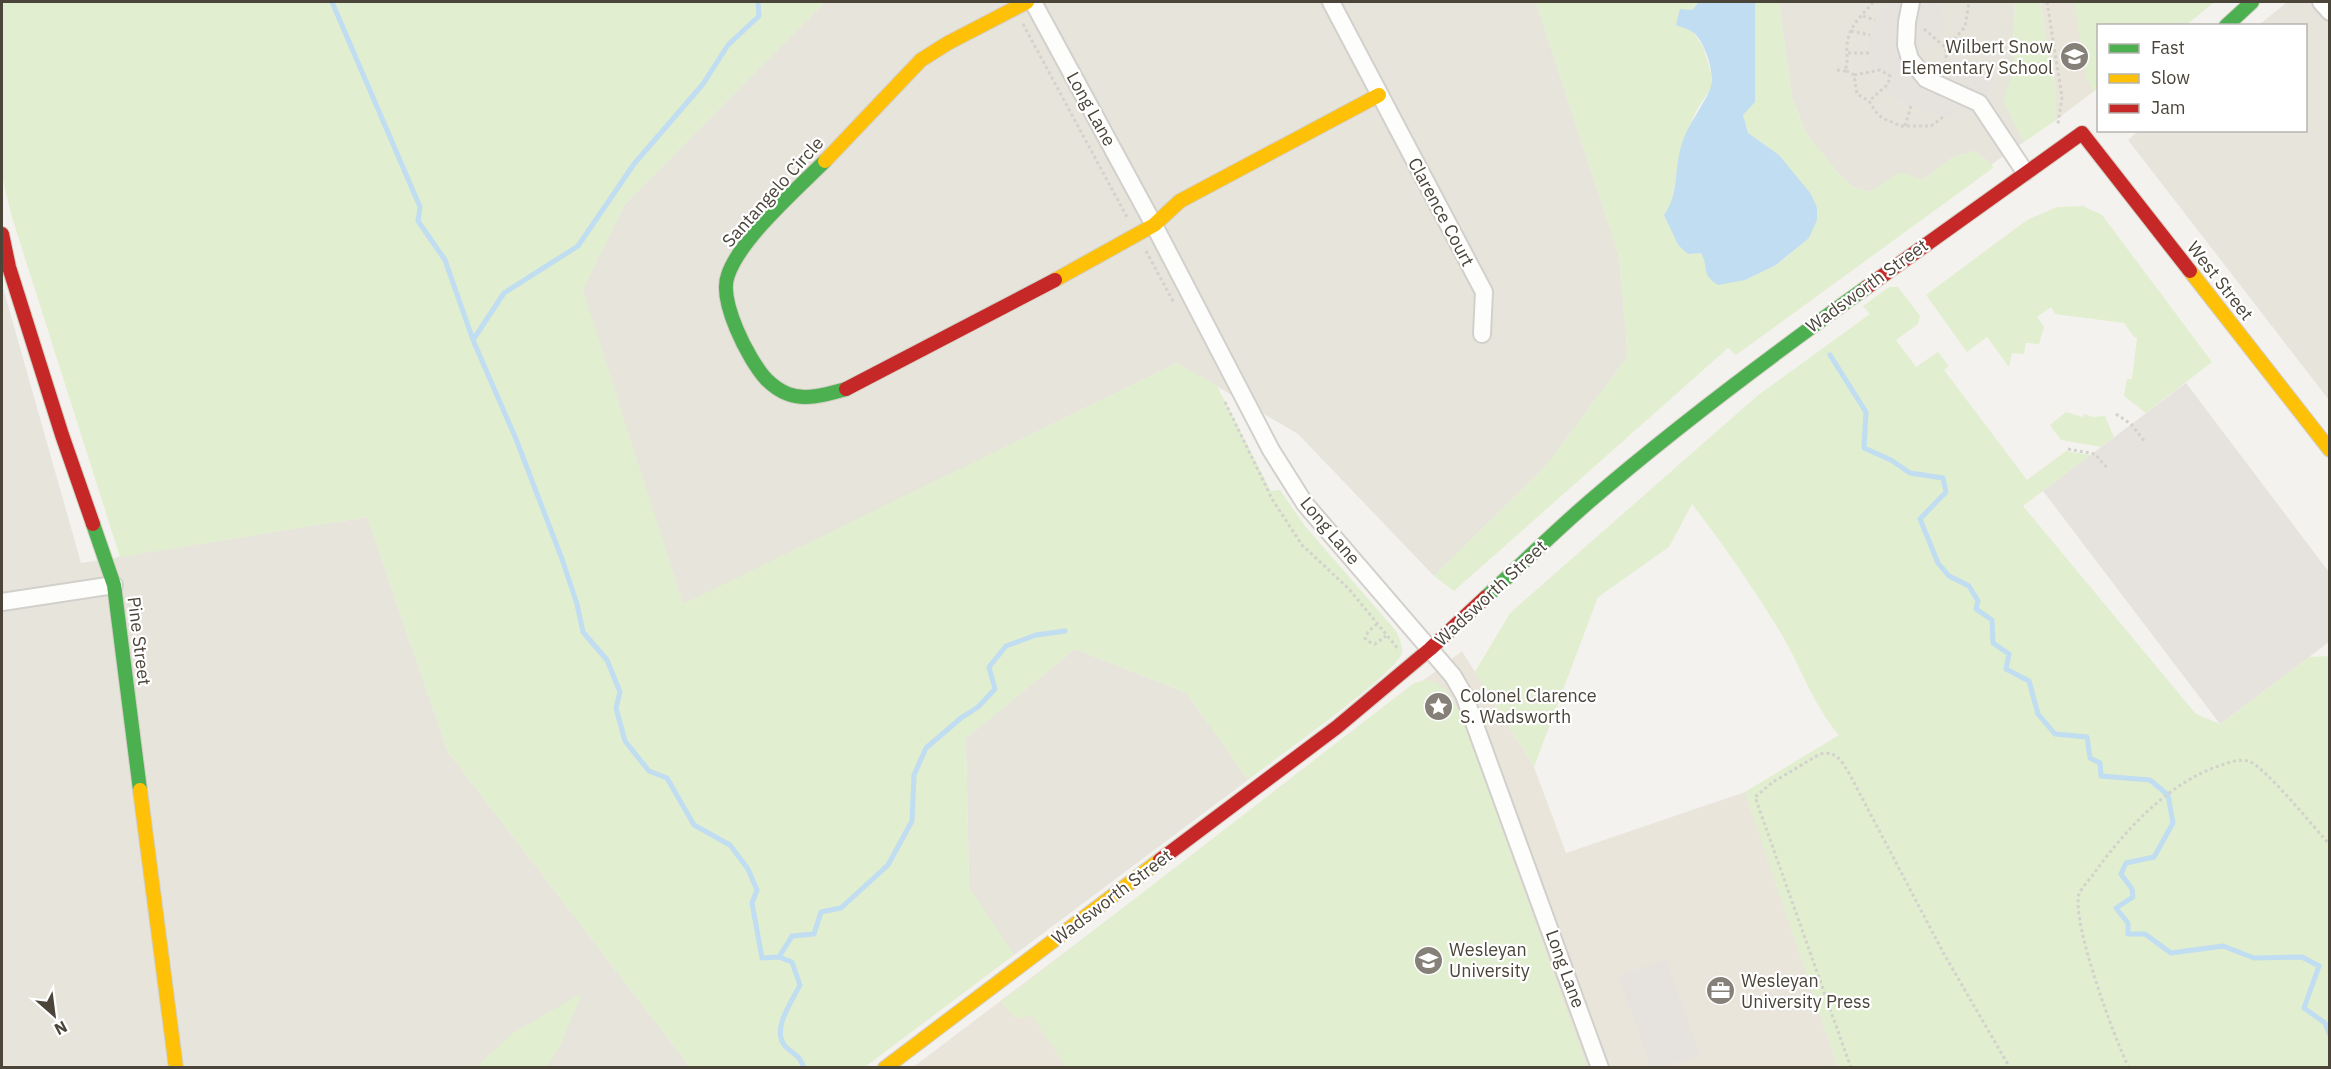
<svg xmlns="http://www.w3.org/2000/svg" width="2331" height="1069" viewBox="0 0 2331 1069" font-family="'IBM Plex Sans',sans-serif">
<style>
.residential{fill:#e7e4dc}
.education{fill:#eae5da}
.green{fill:#e1eecf}
.parking{fill:#e6e3df}
.water{fill:#c0ddf1}
.lines{fill:none;stroke-linecap:round;stroke-linejoin:round}
.stream{stroke:#c0ddf1;stroke-width:5}
.street-casing{stroke:#d2d0cb;stroke-width:20}
.fast-casing{stroke:#d3cfc5;stroke-width:16}
.slow-casing{stroke:#d3cfc5;stroke-width:16}
.jam-casing{stroke:#d3cfc5;stroke-width:16}
.path{stroke:#d3d2cc;stroke-width:3;stroke-dasharray:3 3;stroke-linecap:butt}
.street{stroke:#fdfdfc;stroke-width:16}
.fast{stroke:#4caf50;stroke-width:14}
.slow{stroke:#ffc107;stroke-width:14}
.jam{stroke:#c62828;stroke-width:14}
.labels{text-anchor:middle;stroke-width:4.5;stroke-linejoin:round;paint-order:stroke}
.poi-label{font-size:18px;fill:#4b4439;stroke:#fff;text-anchor:start}
.street-label{font-size:18px;fill:#4b4439;stroke:#fff}
</style>
<rect width="100%" height="100%" fill="#f4f2ee"/>
<path class="residential" d="M 825,2 L 1536,2 L 1619,257 L 1628,356 L 1545,467 L 1434,576 L 1298,434 L 1177,363 L 683,605 L 582,290 L 625,204 Z
M 1779,2 L 2015,2 L 2013,50 L 2015,66 L 2004,101 L 2024,142 L 1992,164 L 1974,151 L 1953,157 L 1923,180 L 1900,173 L 1870,192 L 1853,187 L 1837,172 L 1806,133 L 1792,98 Z
M 2287,2 L 2329,2 L 2329,400 L 2128,140 L 2138,131 L 2306,130 L 2306,26 L 2259,25 Z
M 2,284 L 81,563 L 367,517 L 448,752 L 690,1067 L 2,1067 Z
M 1075,649 L 1187,693 L 1248,780 L 1014,955 L 969,887 L 966,738 Z"/>
<path class="education" d="M 2040,2 L 2214,2 L 2186,25 L 2098,26 L 2098,88 L 2056,120 L 2056,91 Z
M 1462,651 L 1534,767 L 1566,853 L 1745,792 L 1838,1067 L 912,1068 Z"/>
<path class="green" d="M 2,2 L 825,2 L 625,204 L 583,290 L 683,604 L 1177,363 L 1217,386 L 1271,491 L 1280,490 L 1305,526 L 1396,631 C 1399,637 1403,646 1402,653 C 1396,674 1272,761 1248,780 L 1187,693 L 1075,649 L 966,738 L 969,887 L 1014,955 L 865,1067 L 690,1067 L 448,752 L 367,517 L 120,557 L 11,214 L 2,176 Z
M 1536,2 L 1699,2 L 1692,10 L 1693,32 L 1703,47 L 1711,73 L 1711,88 L 1696,111 L 1682,143 L 1671,205 L 1664,215 L 1678,245 L 1701,253 L 1706,261 L 1706,272 L 1745,280 L 1776,265 L 1784,259 L 1809,238 L 1817,220 L 1779,155 L 1748,133 L 1743,115 L 1755,34 L 1755,2 L 1779,2 L 1792,98 L 1806,133 L 1837,172 L 1853,187 L 1870,192 L 1900,172 L 1923,180 L 1953,157 L 1974,151 L 1992,164 L 1993,168 L 1736,355 L 1728,348 L 1454,591 L 1434,576 L 1545,467 L 1628,356 L 1619,257 Z
M 2015,2 L 2040,2 L 2056,91 L 2056,120 L 2024,142 L 2003,101 L 2015,66 L 2013,50 Z
M 2074,2 L 2214,2 L 2186,25 L 2098,26 L 2098,88 L 2093,92 L 2087,80 Z
M 2083,206 L 2102,215 L 2212,362 L 2146,413 L 2124,396 L 2127,379 L 2132,379 L 2137,338 L 2134,337 L 2124,323 L 2055,314 L 2051,307 L 2037,317 L 2044,327 L 2039,344 L 2026,343 L 2024,354 L 2012,353 L 2009,367 L 1987,337 L 1967,352 L 1926,295 L 2027,220 L 2057,207 Z
M 1889,287 L 1898,287 L 1920,316 L 1918,324 L 1896,340 L 1916,367 L 1938,352 L 1949,366 L 1944,370 L 2027,480 L 2066,451 L 2091,455 L 2023,506 L 2196,714 L 2220,724 L 2309,657 L 2329,656 L 2329,1067 L 1838,1067 L 1745,792 L 1839,735 C 1812,704 1800,664 1779,630 C 1752,586 1723,544 1692,504 L 1669,547 L 1598,597 L 1534,767 L 1475,672 L 1510,613 L 1757,396 L 1870,314 L 1863,306 Z
M 2066,412 L 2083,417 L 2084,414 L 2093,417 L 2105,416 L 2114,437 L 2101,447 L 2061,440 L 2050,425 Z
M 1428,680 C 1445,684 1451,698 1460,712 L 1587,1067 L 1066,1067 L 1032,1016 L 1015,1018 L 1001,1002 L 1414,683 Z
M 582,993 L 561,1044 L 546,1067 L 476,1067 L 513,1033 Z"/>
<path class="parking" d="M 1882,2 L 1941,2 L 1944,30 L 1929,34 L 1920,47 L 1920,54 L 1928,66 L 1938,72 L 1946,69 L 1956,58 L 1995,79 L 1977,118 L 1963,109 L 1959,110 L 1949,119 L 1907,105 L 1883,89 L 1889,82 L 1890,76 L 1883,70 L 1870,71 L 1870,38 Z
M 2186,383 L 2329,572 L 2329,642 L 2220,724 L 2043,491 Z
M 1666,959 L 1700,1055 L 1664,1067 L 1651,1067 L 1618,976 Z"/>
<path class="water" d="M 1699,2 L 1755,2 L 1755,102 L 1743,115 L 1748,133 L 1779,155 L 1811,194 L 1817,208 L 1817,220 L 1809,238 L 1776,265 L 1745,280 L 1718,285 C 1700,273 1710,269 1701,253 L 1688,254 L 1678,245 L 1664,215 C 1679,195 1674,167 1682,143 C 1688,124 1703,107 1710,89 C 1716,74 1705,43 1694,33 C 1689,29 1681,27 1676,25 L 1680,9 L 1692,10 Z"/>
<g class="lines">
<path class="stream" d="M 332,2 L 420,207 L 418,221 L 445,260 L 473,340 L 516,439 L 562,559 L 577,604 L 583,632 L 607,660 L 620,692 L 616,708 L 625,741 L 649,771 L 667,778 L 694,825 L 730,845 L 748,869 L 757,890 L 752,903 L 762,958 L 779,957 L 792,962 L 800,985 C 792,1001 770,1031 786,1047 C 794,1055 800,1055 804,1068
M 473,340 L 504,293 L 578,246 L 634,164 L 703,84 L 728,45 L 759,16 L 758,2
M 1830,355 L 1866,412 L 1864,448 L 1891,460 L 1910,473 L 1943,478 L 1946,492 L 1920,519 L 1938,563 L 1949,576 L 1969,586 L 1978,601 L 1976,609 L 1992,620 L 1993,643 L 2009,654 L 2006,669 L 2029,681 L 2038,714 L 2055,734 L 2087,737 L 2090,758 L 2100,763 L 2101,776 L 2150,780 L 2168,795 L 2173,823 L 2154,857 L 2126,863 L 2121,874 L 2132,889 L 2133,897 L 2116,908 L 2128,923 L 2128,934 L 2145,934 L 2171,953 L 2223,946 L 2254,958 L 2302,957 L 2319,966 L 2304,1008 L 2325,1023 L 2330,1035
M 779,957 L 792,936 L 814,934 L 821,912 L 841,908 L 888,865 L 912,821 L 914,775 L 926,748 L 961,718 L 978,707 L 995,689 L 989,667 L 1006,646 L 1036,635 L 1065,631"/>
<defs>
<path id="street" d="M 1033,2 L 1154,225 L 1271,450 L 1305,504 L 1453,676 L 1464,695 L 1600,1068
M 1331,2 L 1484,292 L 1482,334
M 1911,2 L 1907,22 L 1906,45 L 1910,59 L 1926,79 L 1979,103 L 2025,172
M 2321,2 L 2330,12
M 2,602 L 114,585"/>
<path id="fast" d="M 2226,26 L 2252,2
M 825,161 C 797,189 740,239 728,275 C 718,300 748,359 766,379 C 772,385 780,391 788,394 C 806,401 828,394 846,389
M 93,524 L 114,585 L 140,790
M 1486,597 C 1521,565 1554,532 1590,501 C 1678,425 1772,355 1867,287"/>
<path id="slow" d="M 825,161 L 921,60 L 948,43 L 1027,2
M 2190,271 L 2330,450
M 1055,280 L 1154,225 L 1180,201 L 1379,95
M 140,790 L 176,1068
M 885,1068 L 1160,860"/>
<path id="jam" d="M 2,234 L 9,267 L 62,435 L 93,524
M 1867,287 L 2082,133 L 2190,271
M 846,389 L 1055,280
M 1160,860 L 1337,727 L 1430,649 L 1486,597"/>
</defs>
<use href="#street" class="street-casing"/>
<use href="#fast" class="fast-casing"/>
<use href="#slow" class="slow-casing"/>
<use href="#jam" class="jam-casing"/>
<path class="path" d="M 1873,2 C 1862,16 1848,26 1847,46 C 1846,56 1849,61 1845,70 L 1854,75 L 1857,94 L 1869,101 L 1876,112 L 1882,118 L 1901,126 L 1931,126 L 1943,117
M 2047,2 L 2062,97 L 2058,124
M 1863,16 L 1875,20
M 1023,24 L 1128,219
M 1924,29 L 1946,48 L 1946,69
M 1851,31 L 1870,35
M 1946,48 L 1965,27 L 1969,2
M 1848,53 L 1870,53
M 1837,70 L 1846,71
M 1854,75 L 1880,70 L 1890,76 L 1888,84 L 1869,101
M 1905,126 L 1911,106
M 1146,251 L 1174,303
M 1225,402 L 1272,499 L 1302,545 L 1349,589 L 1399,650
M 2116,414 L 2131,424 L 2145,442
M 2068,449 L 2095,454 L 2108,469
M 1377,624 L 1368,632 L 1365,638 L 1367,641 L 1375,644 L 1386,636
M 1851,1068 L 1755,797 L 1773,782 L 1820,754 C 1837,750 1842,762 1850,775 L 1944,954 L 2010,1068
M 2129,1068 C 2115,1040 2071,922 2079,894 C 2082,887 2091,878 2095,872 C 2126,829 2170,781 2222,765 C 2230,762 2239,759 2248,761 C 2264,765 2316,830 2330,845"/>
<use href="#street" class="street"/>
<use href="#fast" class="fast"/>
<use href="#slow" class="slow"/>
<use href="#jam" class="jam"/>
</g>
<defs>
<symbol id="school-disc" viewBox="-11 -11 22 22"><circle r="9.5" fill="#868178" stroke="#fff"/><path d="M0-5L7-2L0 1L-7-2ZM-4 1L0 2.5L4 1V4Q0 6-4 4Z" fill="#fff"/></symbol>
<symbol id="sight-disc" viewBox="-11 -11 22 22"><circle r="9.5" fill="#868178" stroke="#fff"/><path d="M0-6L1.8-2.2L6-1.7L2.9 1.2L3.7 5.4L0 3.3L-3.7 5.4L-2.9 1.2L-6-1.7L-1.8-2.2Z" fill="#fff"/></symbol>
<symbol id="university-disc" viewBox="-11 -11 22 22"><circle r="9.5" fill="#868178" stroke="#fff"/><path d="M0-5L7-2L0 1L-7-2ZM-4 1L0 2.5L4 1V4Q0 6-4 4Z" fill="#fff"/></symbol>
<symbol id="office-disc" viewBox="-11 -11 22 22"><circle r="9.5" fill="#868178" stroke="#fff"/><path d="M-6-3h4V-5.5h4V-3h4V5H-6ZM-1-4.5V-3h2v-1.5ZM-6 0V1H6V0Z" fill="#fff"/></symbol>
</defs>
<g fill-rule="evenodd">
<use href="#school-disc" x="2058" y="40" width="33" height="33"/>
<use href="#sight-disc" x="1422" y="690" width="33" height="33"/>
<use href="#university-disc" x="1412" y="944" width="33" height="33"/>
<use href="#office-disc" x="1704" y="974" width="33" height="33"/>
</g>
<g class="labels">
<g class="poi-label">
<text x="2053" y="53" text-anchor="end">Wilbert Snow<tspan x="2053" dy="21">Elementary School</tspan></text>
<text x="1460" y="702">Colonel Clarence<tspan x="1460" dy="21">S. Wadsworth</tspan></text>
<text x="1449" y="956">Wesleyan<tspan x="1449" dy="21">University</tspan></text>
<text x="1741" y="987">Wesleyan<tspan x="1741" dy="21">University Press</tspan></text>
</g>
<g class="street-label">
<text transform="translate(1091 109) rotate(61)" y="6">Long Lane</text>
<text transform="translate(773 192) rotate(-48)" y="6">Santangelo Circle</text>
<text transform="translate(1441 212) rotate(62)" y="6">Clarence Court</text>
<text transform="translate(2220 281) rotate(52)" y="6">West Street</text>
<text transform="translate(1867 286) rotate(-36)" y="6">Wadsworth Street</text>
<text transform="translate(1330 531) rotate(50)" y="6">Long Lane</text>
<text transform="translate(1491 593) rotate(-43)" y="6">Wadsworth Street</text>
<text transform="translate(139 641) rotate(83)" y="6">Pine Street</text>
<text transform="translate(1112 897) rotate(-37)" y="6">Wadsworth Street</text>
<text transform="translate(1565 969) rotate(70)" y="6">Long Lane</text>
</g>
</g>
<rect width="2331" height="1069" fill="none" stroke="#4b4439" stroke-width="6"/>
<rect x="2097" y="24" width="210" height="108" fill="#ffffff" stroke="#b7b4b0" stroke-width="1.5"/>
<rect x="2109" y="44" width="30" height="9" fill="#4caf50" stroke="#b7b4b0" stroke-width="1.5"/>
<text x="2151" y="54" font-size="18" fill="#4b4439">Fast</text>
<rect x="2109" y="74" width="30" height="9" fill="#ffc107" stroke="#b7b4b0" stroke-width="1.5"/>
<text x="2151" y="84" font-size="18" fill="#4b4439">Slow</text>
<rect x="2109" y="104" width="30" height="9" fill="#c62828" stroke="#b7b4b0" stroke-width="1.5"/>
<text x="2151" y="114" font-size="18" fill="#4b4439">Jam</text>
<g transform="translate(54 1015) rotate(152)" stroke="#ffffff" stroke-width="4.5" paint-order="stroke">
<path d="M0-4.5L10 22L0 15L-10 22Z" fill="#4b4439"/>
<text y="-9" font-size="16" font-weight="bold" text-anchor="middle" fill="#4b4439">N</text>
</g>
</svg>
